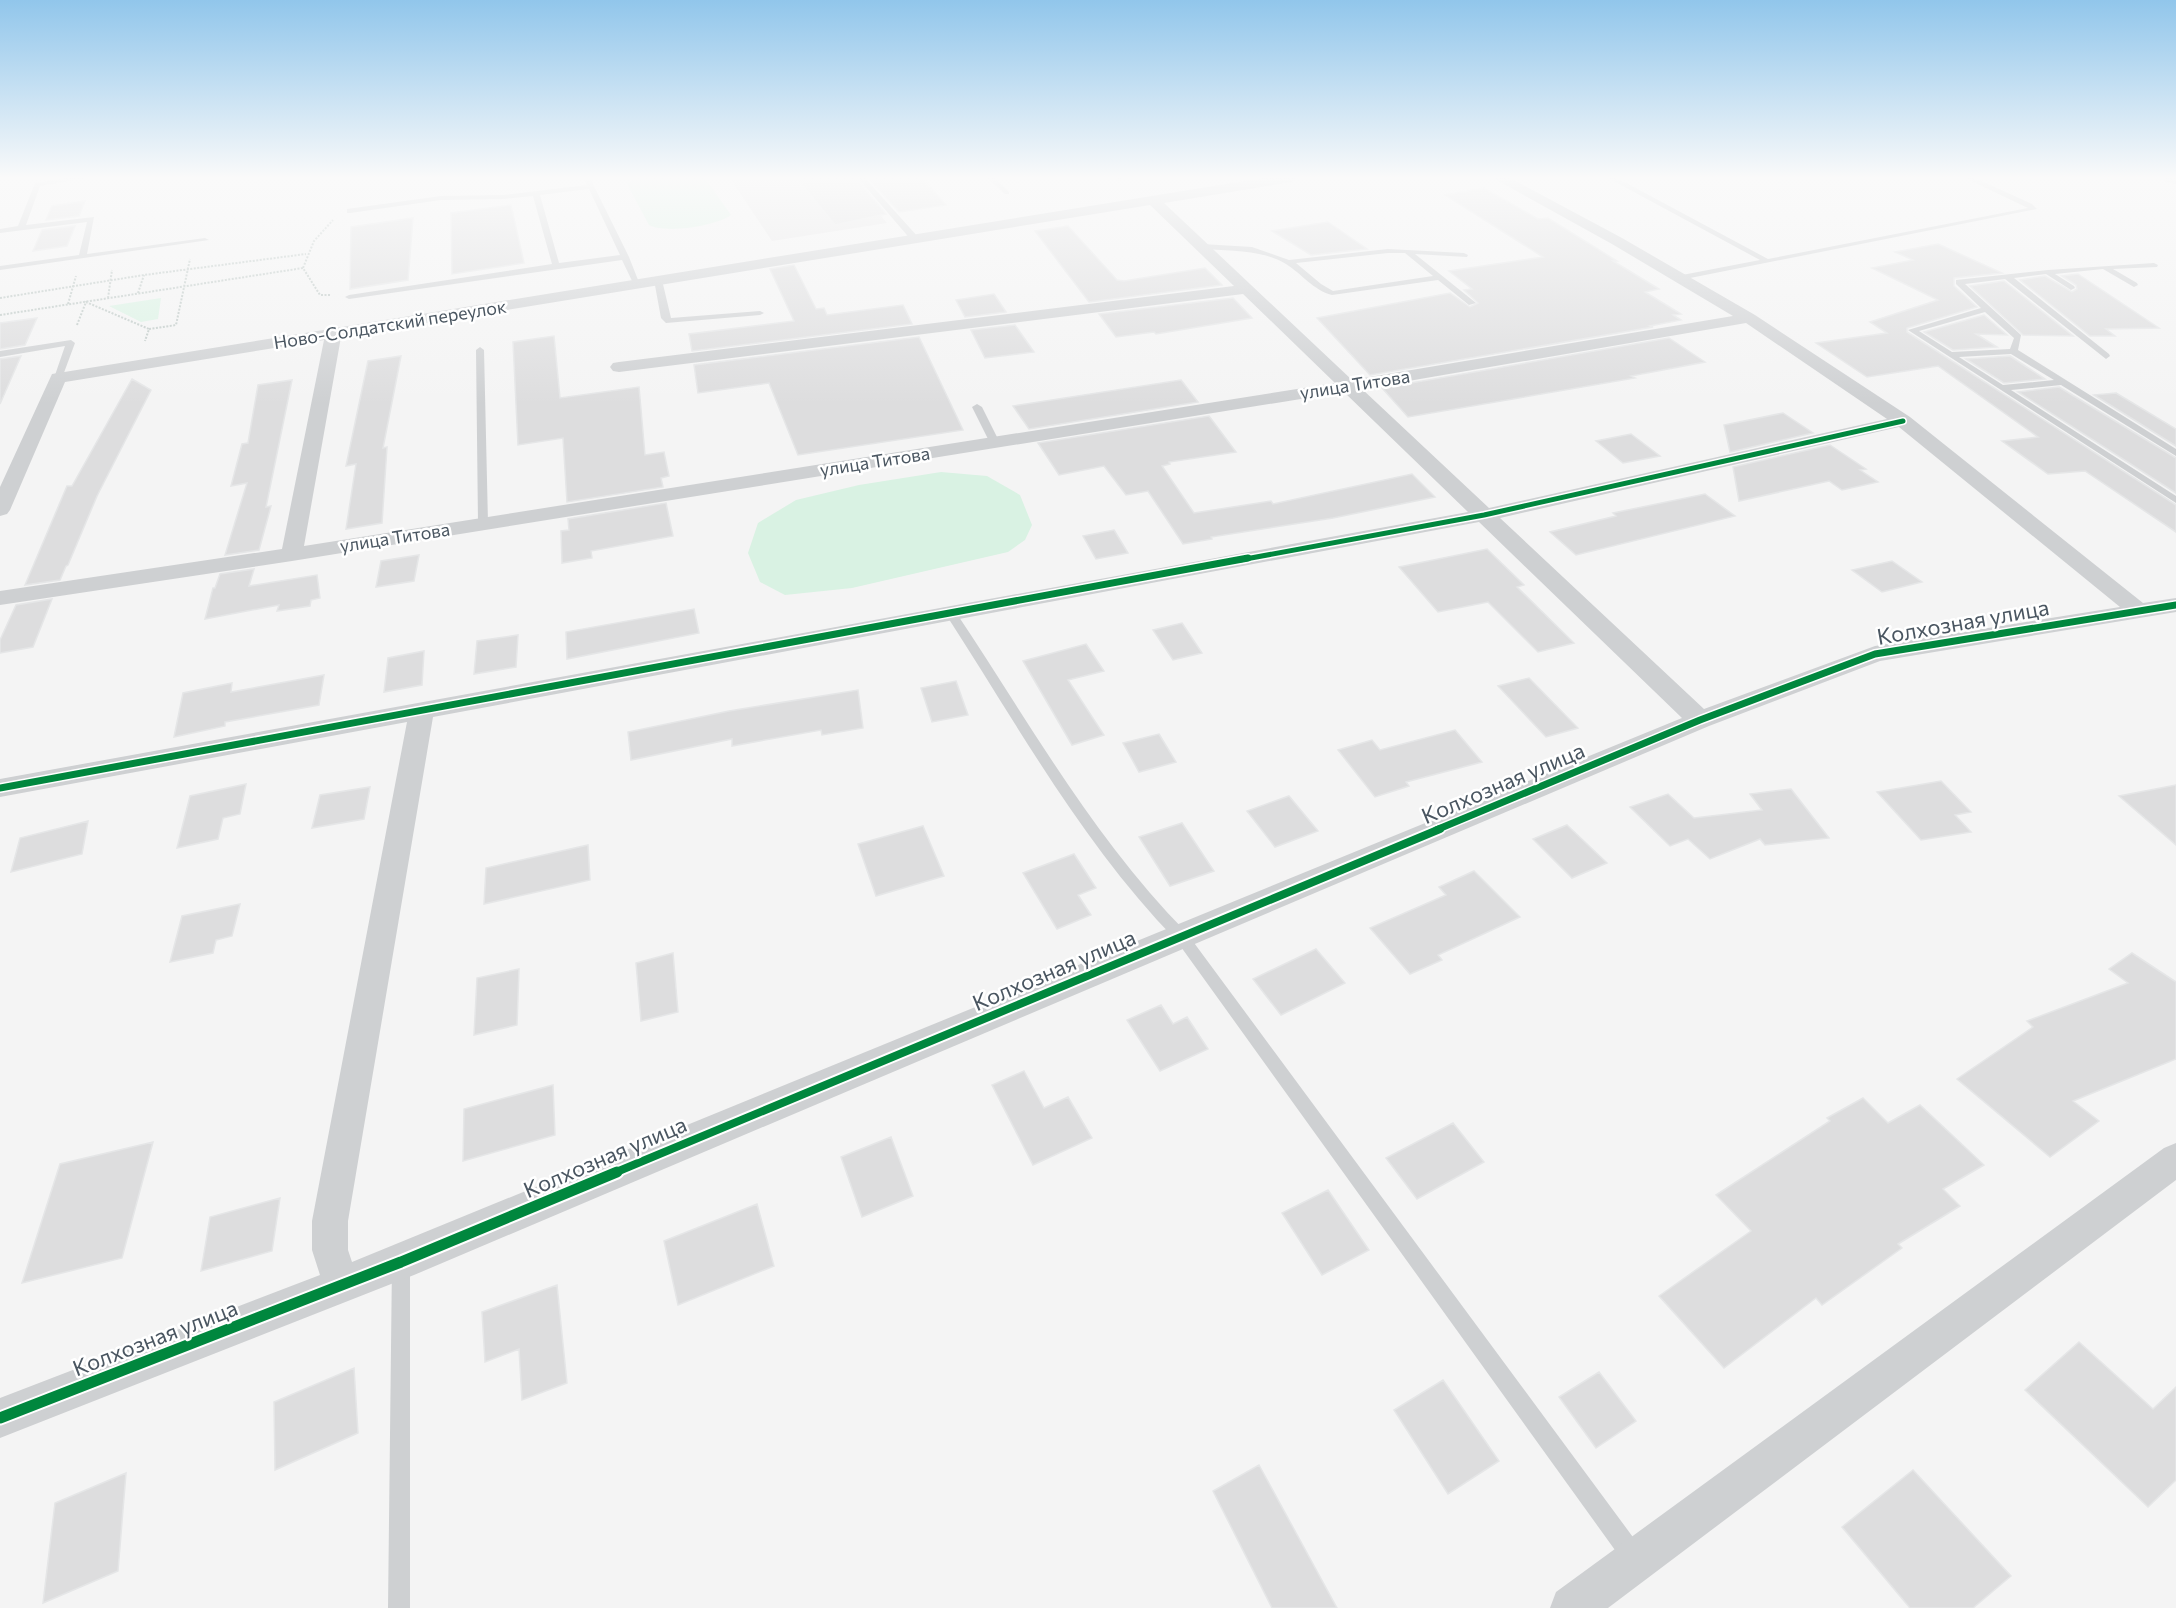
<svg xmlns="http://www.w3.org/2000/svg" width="2176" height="1608" viewBox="0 0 2176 1608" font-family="Commissioner,sans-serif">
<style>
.education{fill:#e6e5e6}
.green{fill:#d9f2e3}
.building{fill:#ddddde;stroke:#e5e6e7;stroke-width:1.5}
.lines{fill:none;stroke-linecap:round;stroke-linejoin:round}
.path{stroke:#bcc7c4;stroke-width:2;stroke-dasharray:2 1.5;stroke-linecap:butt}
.lane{fill:#ced0d2;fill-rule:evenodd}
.street{fill:#ced0d2;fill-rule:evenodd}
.cycleway-far3-casing{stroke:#fff;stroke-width:8}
.cycleway-far2-casing{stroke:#fff;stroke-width:10}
.cycleway-far1-casing{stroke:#fff;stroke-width:12}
.cycleway-casing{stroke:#fff;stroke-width:15}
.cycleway-far3{stroke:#00873e;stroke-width:5}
.cycleway-far2{stroke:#00873e;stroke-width:7}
.cycleway-far1{stroke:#00873e;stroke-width:8}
.cycleway{stroke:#00873e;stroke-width:11}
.labels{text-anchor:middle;stroke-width:5;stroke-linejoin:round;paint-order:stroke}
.far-street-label{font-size:18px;fill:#4a5661;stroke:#fff}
.street-label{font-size:22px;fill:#4a5661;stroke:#fff}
</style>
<rect width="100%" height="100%" fill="#f4f4f4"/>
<path class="education" d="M 730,178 L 849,178 L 887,223 L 772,241 Z"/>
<path class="green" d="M 635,178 L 705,178 L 731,215 C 716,226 666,234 649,225 L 627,184 Z
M 161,298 L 158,319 L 141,322 L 109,306 Z
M 941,472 L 987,476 L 1020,495 L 1032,525 L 1025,540 L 1008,552 L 852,588 L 785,595 L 760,582 L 748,553 L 758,523 L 796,500 L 859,485 Z"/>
<path class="building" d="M 797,178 L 856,178 L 886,214 L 835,225 Z
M 868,178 L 922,178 L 946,205 L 899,212 Z
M 1484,188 L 1538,219 L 1548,218 L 1617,261 L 1613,261 L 1659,289 L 1645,292 L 1681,314 L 1673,315 L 1681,320 L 1650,326 L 1653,327 L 1370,375 L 1317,318 L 1450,293 L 1470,307 L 1478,303 L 1464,290 L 1472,289 L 1449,271 L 1543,257 L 1445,195 Z
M 85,201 L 79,216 L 46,220 L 52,206 Z
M 511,205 L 524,263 L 452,274 L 451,213 Z
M 413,218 L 408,280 L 350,289 L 351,227 Z
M 1328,222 L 1367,249 L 1311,255 L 1272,231 Z
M 75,226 L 67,246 L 33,251 L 42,230 Z
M 1068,226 L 1117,280 L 1124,281 L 1205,268 L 1222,285 L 1089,302 L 1035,231 Z
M 1938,244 L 2002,273 L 1954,278 L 1954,286 L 1977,307 L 1907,328 L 1907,332 L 2176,505 L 2176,532 L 2085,471 L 2048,474 L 2002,441 L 2038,437 L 1938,366 L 1867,377 L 1816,343 L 1887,333 L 1870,322 L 1938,300 L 1872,268 L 1913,260 L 1895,252 Z
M 794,265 L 816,309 L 824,308 L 827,315 L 903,305 L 912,324 L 692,351 L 689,334 L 794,321 L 770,269 Z
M 2078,274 L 2159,328 L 2106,329 L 2115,336 L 2090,336 L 2020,280 L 2045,276 L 2072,292 L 2077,289 L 2076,285 L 2062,276 Z
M 2004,281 L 2073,336 L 2023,335 L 1970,286 Z
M 994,294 L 1006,312 L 965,317 L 956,300 Z
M 1233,298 L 1252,318 L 1156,334 L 1154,332 L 1116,337 L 1099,314 Z
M 1984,315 L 2007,335 L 1976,334 L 1997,347 L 1953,350 L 1924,332 Z
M 37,318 L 25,345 L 0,349 L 0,323 Z
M 1015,325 L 1034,352 L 985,358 L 971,330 Z
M 554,336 L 560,398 L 639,387 L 645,455 L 664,452 L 669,476 L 661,478 L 663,487 L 567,502 L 563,438 L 518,445 L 513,342 Z
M 919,337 L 963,430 L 798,455 L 769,383 L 698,393 L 694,365 Z
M 1669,338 L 1705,362 L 1631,376 L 1635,378 L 1408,417 L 1382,388 Z
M 21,356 L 0,404 L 0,359 Z
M 401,356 L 383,448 L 387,447 L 382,523 L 346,529 L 356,464 L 346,466 L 368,361 Z
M 2010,356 L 2045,379 L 2004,383 L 1966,359 Z
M 132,379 L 151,390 L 97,496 L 68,565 L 66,566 L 60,580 L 25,585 L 67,486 L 72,486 Z
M 292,380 L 266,507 L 271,506 L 259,550 L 225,555 L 247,483 L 231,486 L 242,444 L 248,443 L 258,385 Z
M 1181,380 L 1198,402 L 1029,429 L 1013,406 Z
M 2059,387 L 2176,458 L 2176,493 L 2018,392 Z
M 2116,393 L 2176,429 L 2176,446 L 2094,395 Z
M 1783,413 L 1813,433 L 1730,452 L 1724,425 Z
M 1209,416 L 1236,452 L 1169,462 L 1170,464 L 1162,466 L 1194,513 L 1271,501 L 1273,504 L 1412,474 L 1435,497 L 1333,518 L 1211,537 L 1212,539 L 1183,544 L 1148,491 L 1126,495 L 1104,466 L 1059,475 L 1038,443 Z
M 1631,434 L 1660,456 L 1623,463 L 1596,441 Z
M 1830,445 L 1866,469 L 1860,470 L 1878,482 L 1842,490 L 1829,481 L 1739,501 L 1733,467 Z
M 1705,494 L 1735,516 L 1576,555 L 1550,532 L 1616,516 L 1613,513 Z
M 666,503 L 673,536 L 591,551 L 592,558 L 562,563 L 561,531 L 569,530 L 568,519 Z
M 1114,530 L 1128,553 L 1096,559 L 1083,536 Z
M 1487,549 L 1524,585 L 1517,587 L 1574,643 L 1538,652 L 1488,602 L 1438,612 L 1399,567 Z
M 419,555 L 414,581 L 376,587 L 381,561 Z
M 1892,561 L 1922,582 L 1882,592 L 1852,570 Z
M 254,569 L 249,586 L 317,575 L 320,598 L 311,600 L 310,606 L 277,611 L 279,605 L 205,619 L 213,588 L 215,588 L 220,574 Z
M 52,599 L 33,647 L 0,653 L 0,640 L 16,605 Z
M 694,609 L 699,633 L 567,659 L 566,632 Z
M 1182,623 L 1202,653 L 1173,660 L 1153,630 Z
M 518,635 L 516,667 L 474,674 L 477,641 Z
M 1086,644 L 1104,671 L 1068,680 L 1104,735 L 1072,745 L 1023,661 Z
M 424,651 L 422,685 L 384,692 L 388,658 Z
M 324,675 L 319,705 L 225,722 L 225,726 L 174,737 L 183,693 L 232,683 L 231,692 Z
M 1529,678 L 1578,728 L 1546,737 L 1498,686 Z
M 956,681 L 968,715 L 932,722 L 921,688 Z
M 858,690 L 863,728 L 822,735 L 821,730 L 732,746 L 732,739 L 631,760 L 628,732 L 729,711 Z
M 1455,730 L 1482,762 L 1406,782 L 1409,786 L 1375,797 L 1338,750 L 1372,740 L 1380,750 Z
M 1159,734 L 1176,762 L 1139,772 L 1123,743 Z
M 1941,781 L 1971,812 L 1955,815 L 1971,832 L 1921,840 L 1877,792 Z
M 246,784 L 240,814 L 223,818 L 218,839 L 177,848 L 190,796 Z
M 2176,785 L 2176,845 L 2119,796 Z
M 370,787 L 364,819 L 312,828 L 320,795 Z
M 1791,789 L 1829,838 L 1765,845 L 1760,839 L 1710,859 L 1688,839 L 1670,846 L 1630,807 L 1668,794 L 1694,818 L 1762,810 L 1750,794 Z
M 1289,796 L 1318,831 L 1275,847 L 1247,811 Z
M 88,821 L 82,854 L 11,872 L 20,838 Z
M 1182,823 L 1214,871 L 1170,886 L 1139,837 Z
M 1567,825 L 1607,863 L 1572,878 L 1533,839 Z
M 923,826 L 944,876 L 876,896 L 858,844 Z
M 588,845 L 590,880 L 484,904 L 486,868 Z
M 1074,854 L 1096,888 L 1078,895 L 1091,915 L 1057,929 L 1023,873 Z
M 1474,871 L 1520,917 L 1438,955 L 1442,960 L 1410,974 L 1370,928 L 1446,895 L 1439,887 Z
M 240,904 L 232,936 L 216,940 L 213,953 L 170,962 L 182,916 Z
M 1316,949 L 1345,983 L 1281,1015 L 1253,979 Z
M 673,953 L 678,1012 L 641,1021 L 636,963 Z
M 2132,953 L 2176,982 L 2176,1059 L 2073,1101 L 2099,1121 L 2050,1157 L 1957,1079 L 2033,1027 L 2027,1021 L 2128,983 L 2109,969 Z
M 519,969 L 517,1025 L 474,1035 L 477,978 Z
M 1161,1005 L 1173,1024 L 1187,1017 L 1208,1049 L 1160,1071 L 1127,1020 Z
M 1024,1071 L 1044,1108 L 1068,1097 L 1092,1138 L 1033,1165 L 992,1085 Z
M 553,1085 L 555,1135 L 463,1161 L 464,1109 Z
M 1863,1098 L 1888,1123 L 1920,1105 L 1984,1165 L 1943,1189 L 1960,1206 L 1898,1244 L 1902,1248 L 1822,1305 L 1816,1298 L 1724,1368 L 1659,1296 L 1751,1231 L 1716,1195 L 1830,1121 L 1827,1118 Z
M 1453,1123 L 1484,1162 L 1417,1199 L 1386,1158 Z
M 891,1137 L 913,1196 L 862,1217 L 841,1157 Z
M 153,1142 L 122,1258 L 22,1283 L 60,1164 Z
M 1328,1190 L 1369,1250 L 1322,1275 L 1282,1213 Z
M 280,1198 L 272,1251 L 201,1271 L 210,1217 Z
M 757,1204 L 774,1266 L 678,1305 L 664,1241 Z
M 557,1285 L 567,1383 L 522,1400 L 519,1349 L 485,1362 L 482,1312 Z
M 2079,1342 L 2153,1409 L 2176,1387 L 2176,1480 L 2148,1507 L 2025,1390 Z
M 354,1368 L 358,1433 L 275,1470 L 274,1402 Z
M 1599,1372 L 1636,1421 L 1596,1448 L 1559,1397 Z
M 1443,1380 L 1499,1461 L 1448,1494 L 1394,1410 Z
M 1259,1465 L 1337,1608 L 1272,1608 L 1213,1491 Z
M 1913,1470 L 2011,1576 L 1973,1608 L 1910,1608 L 1842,1527 Z
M 126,1473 L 118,1571 L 43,1603 L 55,1503 Z"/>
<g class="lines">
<path class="path" d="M 138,293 L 144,275
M 330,295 L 320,295 L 303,268 L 314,241 L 333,220
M 0,298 L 144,275 L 306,254
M 108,298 L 112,270
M 68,304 L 76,276
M 0,315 L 303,268
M 77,325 L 86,302 L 149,329 L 145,341
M 149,329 L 176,325 L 190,259"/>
<path class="lane" d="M 64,178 L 86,178 L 40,186 L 26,225 L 94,217 L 87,254 L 205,238 L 209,240 L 0,270 L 0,266 L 79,255 L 87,222 L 0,233 L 0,229 L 18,226 L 35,183 Z
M 590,178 L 629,257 L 640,285 L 634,285 L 622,260 L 349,299 L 345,297 L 349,295 L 552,264 L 533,196 L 503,199 L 441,200 L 350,213 L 347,213 L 347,209 L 441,196 L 503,195 L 587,185 L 585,180 ZM 589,189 L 620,255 L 559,263 L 540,195 Z
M 858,178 L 865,178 L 918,237 L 918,241 L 912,241 Z
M 988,178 L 995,178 L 1009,192 L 1009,194 L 1005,194 Z
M 1116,178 L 1122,178 L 1122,179 L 1119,181 Z
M 1608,178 L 1617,178 L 1768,259 L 2028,208 L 1965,178 L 1975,178 L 2032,204 L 2037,209 L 1680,280 L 1676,278 L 1677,276 L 1760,260 Z
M 1202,244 L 1252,247 L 1289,260 L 1388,249 L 1464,253 L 1468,255 L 1467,257 L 1415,254 L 1476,303 L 1469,305 L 1438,280 L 1332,295 C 1313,290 1302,274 1286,264 C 1258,248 1230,252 1199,248 L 1198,246 ZM 1388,253 L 1405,253 L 1433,276 L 1333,291 L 1321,284 L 1296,263 Z
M 2154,263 L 2158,265 L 2157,267 L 2113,269 L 2137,283 L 2138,285 L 2134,287 L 2103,269 L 2055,274 L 2074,286 L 2075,288 L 2071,290 L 2046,274 L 2014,278 L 2109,354 L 2110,356 L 2106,359 L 2005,279 L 1965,284 L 2021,335 L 2018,350 L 2176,449 L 2176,456 L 2061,385 L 2011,390 L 2176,496 L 2176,503 L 1908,330 L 1981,308 L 1956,284 L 1956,280 L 2048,270 ZM 1985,312 L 2014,338 L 2010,349 L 1952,352 L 1919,331 ZM 2011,354 L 2054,380 L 2003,385 L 1959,357 Z
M 658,278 L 662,280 L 671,318 L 760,311 L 764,313 L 760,315 L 666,323 L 661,318 L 654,280 Z
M 71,340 L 75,343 L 62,378 L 58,381 L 54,378 L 65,346 L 0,357 L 0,351 Z
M 480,347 L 484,350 L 488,523 L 483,526 L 478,523 L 476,350 Z
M 977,404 L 982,407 L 1000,443 L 998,445 L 990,443 L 972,407 Z
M 951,610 L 955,611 C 1028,720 1093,838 1186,932 L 1641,1548 L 1644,1556 L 1641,1564 L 1633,1567 L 1625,1564 L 1176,940 C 1083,845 1017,724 945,613 Z
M 401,1253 L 408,1256 L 410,1262 L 410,1608 L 388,1608 L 392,1262 L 394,1256 Z"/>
<path class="street" d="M 1263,178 L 1297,178 L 1291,182 L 1164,203 L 1352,380 L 1733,316 L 1612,244 L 1493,178 L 1510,178 L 1622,238 L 1755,315 L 1910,417 L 2143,603 L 2176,598 L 2176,612 L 1880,661 L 1709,726 L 414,1275 L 0,1438 L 0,1398 L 320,1275 L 312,1250 L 312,1221 L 407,722 L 0,797 L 0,779 L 1468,512 L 1344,392 L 292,561 L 0,605 L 0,591 L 282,549 L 324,340 L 65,382 L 10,510 L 7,514 L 0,516 L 0,487 L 52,374 ZM 1150,205 L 1234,286 L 619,362 L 613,363 L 610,367 L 613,371 L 619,372 L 1243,294 L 1335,383 L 304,546 L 341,337 ZM 1746,323 L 1887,419 L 1489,508 L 1362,389 ZM 1899,427 L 2120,607 L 1875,646 L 1704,709 L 1500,518 ZM 1479,522 L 1682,718 L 352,1262 L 348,1250 L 348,1221 L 433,717 Z
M 2163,178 L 2176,178 L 2176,184 L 2164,181 Z
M 2176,1143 L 2176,1180 L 1608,1608 L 1550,1608 L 1556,1592 L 2164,1148 Z"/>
<defs>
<path id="cycleway-far3" d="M 1240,560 L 1484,515 L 1903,421"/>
<path id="cycleway-far2" d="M 0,788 L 1248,558
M 1436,830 L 1700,720 L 1875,654 L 2176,605"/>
<path id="cycleway-far1" d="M 614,1173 L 1440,829"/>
<path id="cycleway" d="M 0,1418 L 401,1262 L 617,1172"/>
</defs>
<use href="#cycleway-far3" class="cycleway-far3-casing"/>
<use href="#cycleway-far2" class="cycleway-far2-casing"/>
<use href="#cycleway-far1" class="cycleway-far1-casing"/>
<use href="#cycleway" class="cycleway-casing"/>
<use href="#cycleway-far3" class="cycleway-far3"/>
<use href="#cycleway-far2" class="cycleway-far2"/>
<use href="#cycleway-far1" class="cycleway-far1"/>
<use href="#cycleway" class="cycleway"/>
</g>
<linearGradient id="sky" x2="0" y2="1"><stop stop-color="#91c6eb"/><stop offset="0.44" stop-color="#fafafa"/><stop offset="1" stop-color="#fafafa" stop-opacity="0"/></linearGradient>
<rect width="2176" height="404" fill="url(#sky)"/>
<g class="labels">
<g class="far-street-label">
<text transform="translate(390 325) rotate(-9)" y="6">Ново-Солдатский переулок</text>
<text transform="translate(1355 385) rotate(-9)" y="6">улица Титова</text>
<text transform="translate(875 462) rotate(-9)" y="6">улица Титова</text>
<text transform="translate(395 538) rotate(-9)" y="6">улица Титова</text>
</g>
<g class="street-label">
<text transform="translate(1963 622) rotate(-10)" y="8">Колхозная улица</text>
<text transform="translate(1503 783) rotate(-23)" y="8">Колхозная улица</text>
<text transform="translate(1054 970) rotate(-23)" y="8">Колхозная улица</text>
<text transform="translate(605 1157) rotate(-23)" y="8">Колхозная улица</text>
<text transform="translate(155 1338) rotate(-21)" y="8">Колхозная улица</text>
</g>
</g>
</svg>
